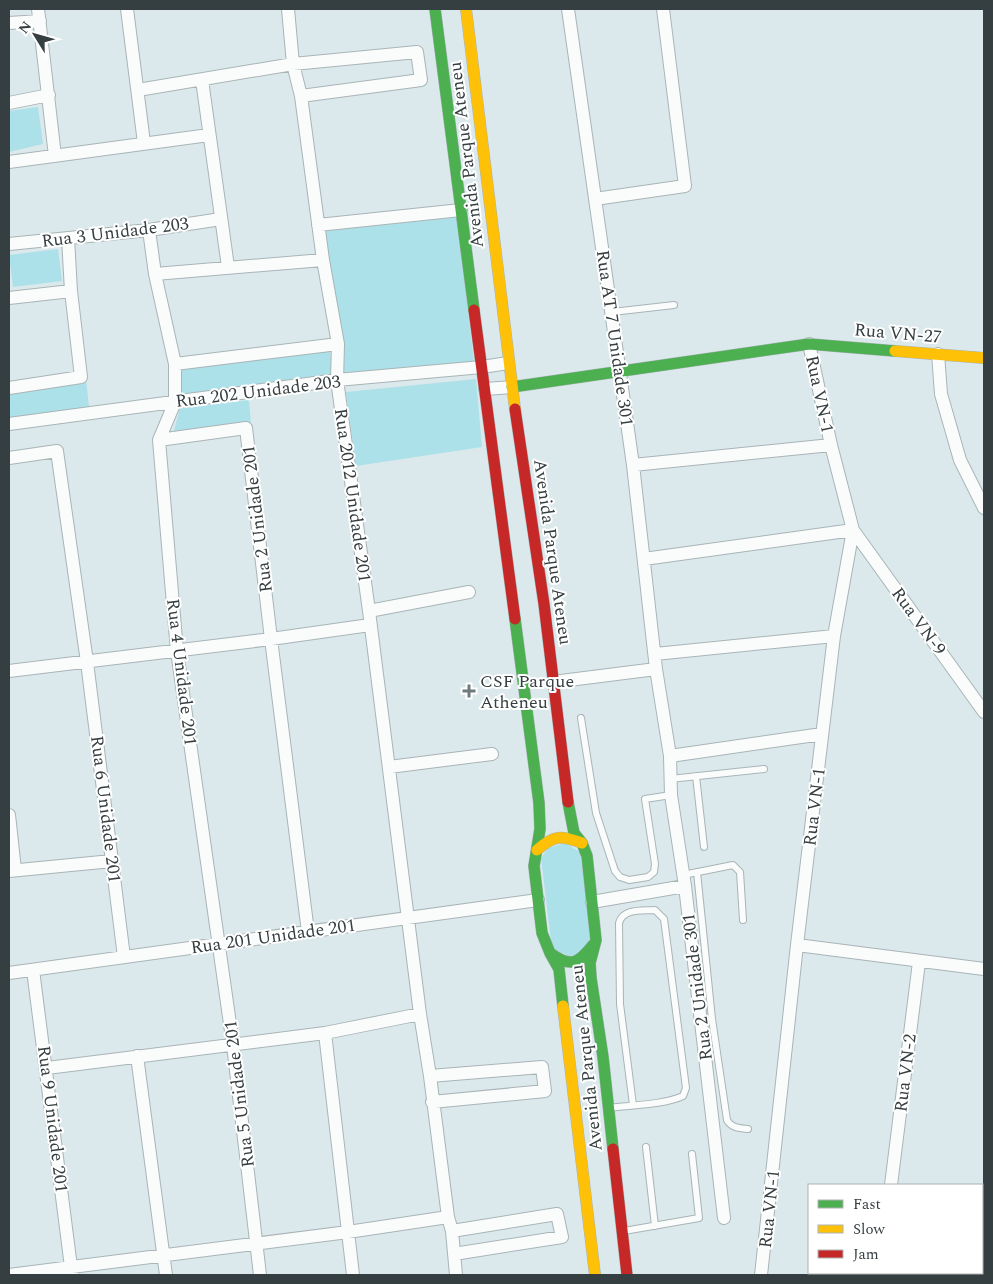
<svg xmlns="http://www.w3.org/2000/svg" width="993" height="1284" viewBox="0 0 993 1284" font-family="Spectral,serif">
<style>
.green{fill:#ace1e9}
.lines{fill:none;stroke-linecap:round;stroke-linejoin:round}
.lane-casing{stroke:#a9b4b6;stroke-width:8}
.street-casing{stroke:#a9b4b6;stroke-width:14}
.fast-casing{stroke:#a9b4b6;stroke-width:12}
.slow-casing{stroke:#a9b4b6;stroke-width:12}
.jam-casing{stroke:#a9b4b6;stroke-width:12}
.lane{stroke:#fafcfc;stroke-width:6}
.street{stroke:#fafcfc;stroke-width:12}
.fast{stroke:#4caf50;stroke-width:11}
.slow{stroke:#ffc107;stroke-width:11}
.jam{stroke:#c62828;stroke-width:11}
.poi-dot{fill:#6f7a7c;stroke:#fff;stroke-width:2}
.labels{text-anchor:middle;stroke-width:4;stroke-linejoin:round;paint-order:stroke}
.street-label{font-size:18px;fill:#353e40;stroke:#fff}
.poi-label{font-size:18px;fill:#353e40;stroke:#fff;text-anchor:start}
</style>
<rect width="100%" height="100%" fill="#dbe9ec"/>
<path class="green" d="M 38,107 L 43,144 L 9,152 L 9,111 Z
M 457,217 L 474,362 L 343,377 L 324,231 Z
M 58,249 L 62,281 L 13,287 L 9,255 Z
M 330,348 L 332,374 L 180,398 L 180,369 Z
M 86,379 L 89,407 L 9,421 L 9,390 Z
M 476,379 L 482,447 L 356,466 L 346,392 Z
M 249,400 L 251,424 L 173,434 L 180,408 Z
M 565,843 L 580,852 L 592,939 L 575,958 L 552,949 L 541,858 L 548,848 Z"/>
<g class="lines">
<defs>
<path id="lane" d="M 612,312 L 674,305
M 581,718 L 596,813 L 615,871 L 620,877 L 629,880 L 648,877 L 654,872 L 655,864 L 645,799 L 671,795
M 696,776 L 704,847
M 670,779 L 764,769
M 697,872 L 712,1019 L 727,1120 C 731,1128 740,1128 748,1129
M 683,875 L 733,865 L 740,872 L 743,920
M 609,1108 C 632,1105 663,1105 683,1096 L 686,1088 L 664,919 L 655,910 C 642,911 623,908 619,923 L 620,1004 L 633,1105
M 646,1147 L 655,1226
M 624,1231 L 699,1218 L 692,1154"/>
<path id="street" d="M 38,9 L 55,156
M 127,9 L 144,143
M 288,9 L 293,64 L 301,96 L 323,260 L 338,344 L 337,380 L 369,611 L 420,1014 L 430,1076 L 448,1217 L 452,1231 L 456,1275
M 568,9 L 633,465 L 656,669 L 670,756 L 671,795 L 685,886 L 724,1218
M 9,23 L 40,21
M 202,80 L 228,267
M 138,90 L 293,64 L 417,52 L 421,80 L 301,96
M 9,103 L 49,95
M 9,162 L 209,135
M 595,199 L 685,186 L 663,9
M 318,225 L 461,210
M 149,230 L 155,274 L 175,364 L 175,402 L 159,440 L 177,651 L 233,1045 L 260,1275
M 9,244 L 149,230 L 221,219
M 155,274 L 323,260
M 9,298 L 71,291
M 938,354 L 941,394 L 960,460 L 984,508
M 175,364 L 338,344
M 9,388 L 81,377 L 71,291 L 68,238
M 485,389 L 512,387
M 9,424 L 337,380 L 482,367 L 508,363
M 159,440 L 246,428 L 271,639 L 308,932
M 9,458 L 57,451 L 87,662 L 124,957
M 633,465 L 831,445
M 853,530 L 984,712
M 644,559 L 853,530
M 369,611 L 469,592
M 655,654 L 834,636
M 9,671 L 271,639 L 370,625
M 553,682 L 656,669
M 670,756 L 822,734
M 389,767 L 492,754
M 9,815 L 15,870
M 9,871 L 112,861
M 592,902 L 685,886
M 797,945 L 984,969
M 33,970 L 72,1275
M 9,973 L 538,900
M 325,1033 L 353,1275
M 137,1056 L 166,1275
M 47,1068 L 325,1033 L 420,1014
M 430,1076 L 542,1067 L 545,1091 L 432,1102
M 891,1185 L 919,962
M 452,1231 L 557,1214 L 562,1237 L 454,1254
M 9,1275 L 348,1232 L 448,1217
M 761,1275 L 797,945 L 834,636 L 853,530 L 831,445 L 809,344
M 880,1275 L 880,1273"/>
<path id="fast" d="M 435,9 L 474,310
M 512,387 L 809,344 L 895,351
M 515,619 L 539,803 L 540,829 L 534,866 L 542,933 L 550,953 L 559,969 L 563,1006
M 568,802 L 574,833 L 582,843 L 587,856 L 596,940 L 590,963 L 591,978 L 603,1057 L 613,1149
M 550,953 C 571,968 578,964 593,945"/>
<path id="slow" d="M 466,9 L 515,409
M 895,351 L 984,358
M 537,850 C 554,835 561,835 582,843
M 563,1006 L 595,1275"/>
<path id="jam" d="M 474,310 L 515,619
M 515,409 L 544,604 L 568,802
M 613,1149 L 627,1275"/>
</defs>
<use href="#lane" class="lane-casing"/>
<use href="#street" class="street-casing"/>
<use href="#fast" class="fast-casing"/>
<use href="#slow" class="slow-casing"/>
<use href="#jam" class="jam-casing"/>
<use href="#lane" class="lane"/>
<use href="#street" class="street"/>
<use href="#fast" class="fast"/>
<use href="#slow" class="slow"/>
<use href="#jam" class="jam"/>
</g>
<path class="poi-dot" d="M466.5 683.5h5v5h5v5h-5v5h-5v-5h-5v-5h5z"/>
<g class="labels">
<g class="street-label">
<text transform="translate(466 155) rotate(-97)" y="6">Avenida Parque Ateneu</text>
<text transform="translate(115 232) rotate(-7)" y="6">Rua 3 Unidade 203</text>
<text transform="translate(898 333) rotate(5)" y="6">Rua VN-27</text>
<text transform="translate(615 338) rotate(82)" y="6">Rua AT 7 Unidade 301</text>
<text transform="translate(258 391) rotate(-7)" y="6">Rua 202 Unidade 203</text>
<text transform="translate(820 394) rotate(78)" y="6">Rua VN-1</text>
<text transform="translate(353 495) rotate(82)" y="6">Rua 2012 Unidade 201</text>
<text transform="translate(257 519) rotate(-97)" y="6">Rua 2 Unidade 201</text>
<text transform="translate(553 552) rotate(82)" y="6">Avenida Parque Ateneu</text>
<text transform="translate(919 621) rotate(54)" y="6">Rua VN-9</text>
<text transform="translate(182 672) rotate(83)" y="6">Rua 4 Unidade 201</text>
<text transform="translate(814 807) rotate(-83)" y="6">Rua VN-1</text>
<text transform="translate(106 809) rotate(83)" y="6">Rua 6 Unidade 201</text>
<text transform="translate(273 936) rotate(-8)" y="6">Rua 201 Unidade 201</text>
<text transform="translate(697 987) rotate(-97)" y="6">Rua 2 Unidade 301</text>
<text transform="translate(586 1058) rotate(-96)" y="6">Avenida Parque Ateneu</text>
<text transform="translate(905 1073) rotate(-83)" y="6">Rua VN-2</text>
<text transform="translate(239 1094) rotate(-97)" y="6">Rua 5 Unidade 201</text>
<text transform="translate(53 1119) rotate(83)" y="6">Rua 9 Unidade 201</text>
<text transform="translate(769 1209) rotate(-84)" y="6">Rua VN-1</text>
</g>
<g class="poi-label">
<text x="480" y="687">CSF Parque<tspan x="480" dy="21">Atheneu</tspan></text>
</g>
</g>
<rect width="993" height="1284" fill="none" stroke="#353e40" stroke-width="20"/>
<rect x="808" y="1184" width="175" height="90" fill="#ffffff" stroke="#aeb2b3"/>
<rect x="818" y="1200" width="25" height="8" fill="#4caf50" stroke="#aeb2b3"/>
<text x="853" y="1209" font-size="15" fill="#353e40">Fast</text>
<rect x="818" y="1225" width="25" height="8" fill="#ffc107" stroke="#aeb2b3"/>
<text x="853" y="1234" font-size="15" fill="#353e40">Slow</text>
<rect x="818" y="1250" width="25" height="8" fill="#c62828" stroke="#aeb2b3"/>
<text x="853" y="1259" font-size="15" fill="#353e40">Jam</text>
<g transform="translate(35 35) rotate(307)" stroke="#ffffff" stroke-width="4" paint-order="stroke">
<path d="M0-4L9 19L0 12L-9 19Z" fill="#353e40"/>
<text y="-8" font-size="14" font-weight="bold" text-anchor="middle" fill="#353e40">N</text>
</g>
</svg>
